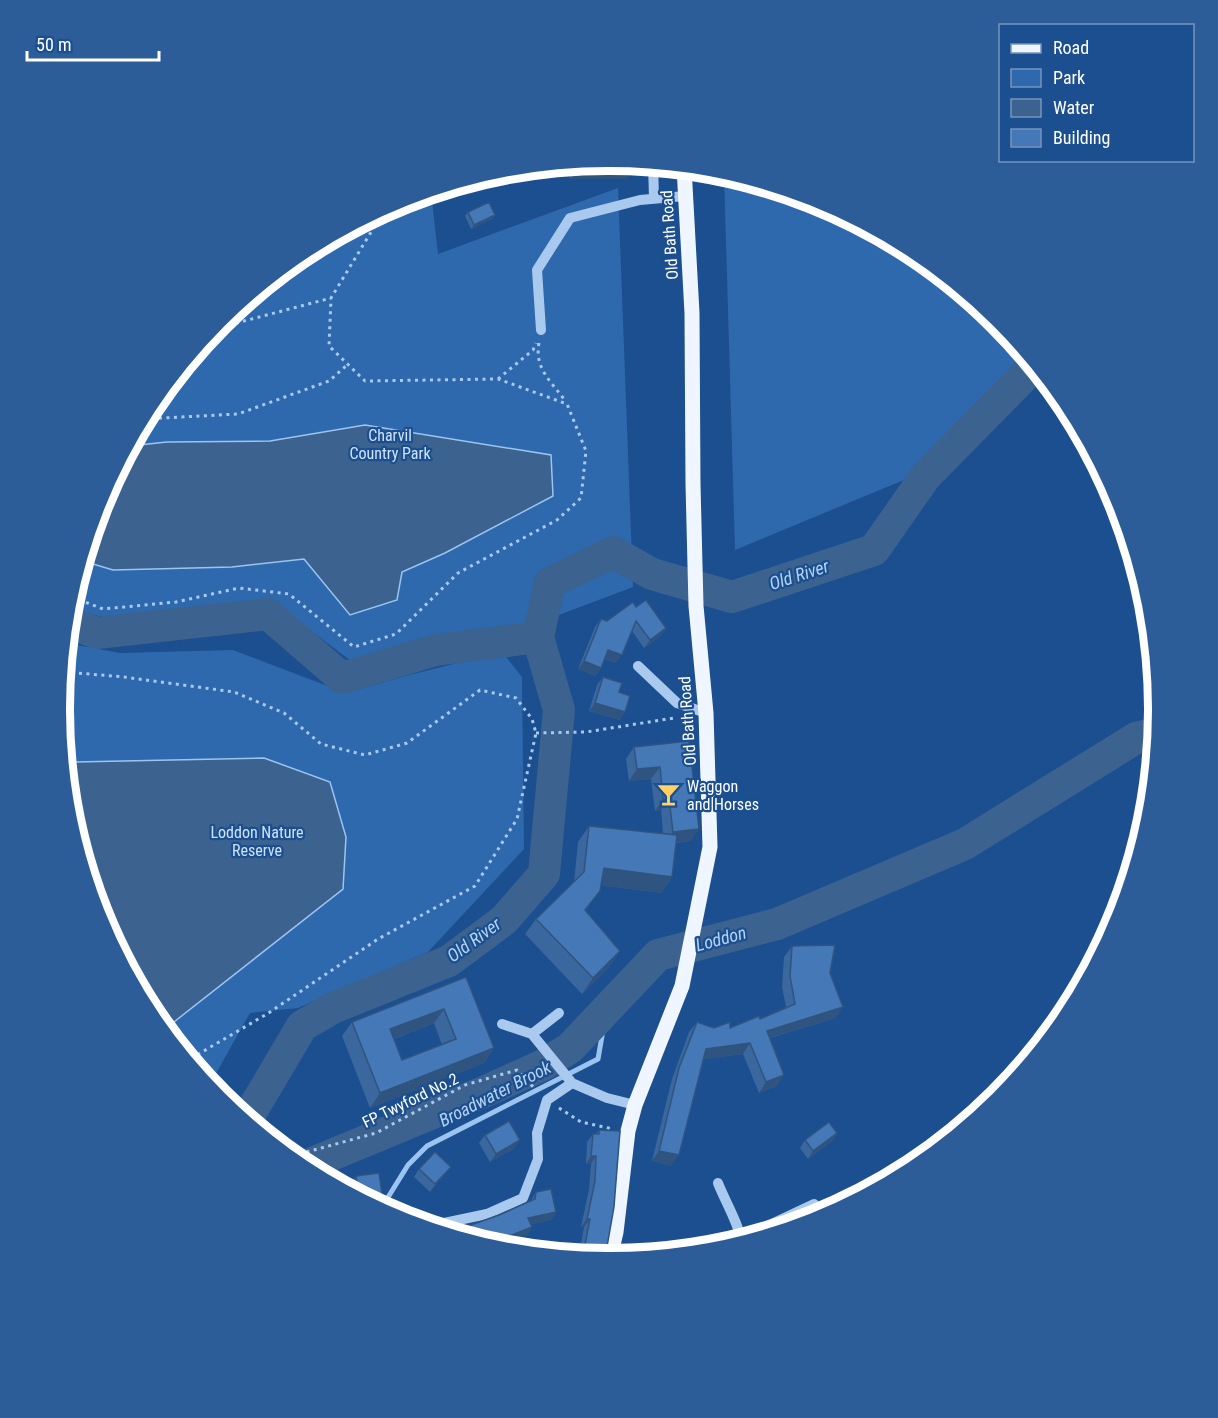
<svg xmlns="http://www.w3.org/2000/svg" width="1218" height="1418" viewBox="0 0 1218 1418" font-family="'Roboto Condensed',sans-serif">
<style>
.green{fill:#2e69ad}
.water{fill:#3c6290;stroke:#9cc4f0;stroke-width:1.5}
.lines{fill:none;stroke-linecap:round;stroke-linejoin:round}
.stream{stroke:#9cc4f0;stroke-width:5}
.river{stroke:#3c6290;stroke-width:32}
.path{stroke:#a9c9ee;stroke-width:3;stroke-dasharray:3 4.5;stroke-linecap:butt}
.minor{stroke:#a9c9ee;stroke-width:10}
.major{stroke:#f0f6ff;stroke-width:15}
.wall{fill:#3a679d;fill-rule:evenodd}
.shaded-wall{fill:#305480}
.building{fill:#4478b7;stroke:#305480;stroke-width:1.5;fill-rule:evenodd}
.labels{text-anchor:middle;stroke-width:4.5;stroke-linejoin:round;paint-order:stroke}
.street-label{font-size:16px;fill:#fff;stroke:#1b4f8f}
.park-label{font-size:16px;fill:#cfe3fa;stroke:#1b4f8f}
.poi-label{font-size:16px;fill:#fff;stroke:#1b4f8f;text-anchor:start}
.water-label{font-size:18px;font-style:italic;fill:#b5d3f5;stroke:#1b4f8f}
.rim{fill:none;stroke:#fff;stroke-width:8}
</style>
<rect width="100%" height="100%" fill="#1b4f8f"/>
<path class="green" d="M 724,173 L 819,202 L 914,253 L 997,321 L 1040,373 L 911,477 L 735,550 Z
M 618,188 L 633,587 L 527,627 L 438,634 L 355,664 L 274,603 L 115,620 L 70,609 L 102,499 L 153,404 L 221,321 L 304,252 L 399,202 L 431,192 L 438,254 Z
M 66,643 L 120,653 L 233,650 L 346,693 L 409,675 L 502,652 L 522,677 L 524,849 L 428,952 L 298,1008 L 250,1013 L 210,1084 L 152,1014 L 102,919 L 70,816 L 60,709 Z"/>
<path class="water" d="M 365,425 L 551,455 L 553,496 L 445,553 L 402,572 L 397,600 L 350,615 L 304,559 L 232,567 L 113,570 L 83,561 L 102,499 L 130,446 L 167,442 L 270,441 Z
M 264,758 L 330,782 L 346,837 L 343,889 L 165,1029 L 152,1014 L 102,919 L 70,816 L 65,759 L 75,762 Z"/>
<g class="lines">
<path class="stream" d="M 382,1207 L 408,1165 L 427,1146 L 598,1059 L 607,1007"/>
<path class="river" d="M 69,623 L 97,633 L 268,614 L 342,678 L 436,650 L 538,637
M 247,1119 L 302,1026 L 333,1008 L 449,961 L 504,920 L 544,874 L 559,710 L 538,637 L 550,583 L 613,552 L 652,574 L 732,597 L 874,550 L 925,477 L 1034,366
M 305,1166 L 486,1091 L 543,1065 L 570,1048 L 658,955 L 777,924 L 965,844 L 1136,738 L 1156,733"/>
<path class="path" d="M 214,329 L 331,298 L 385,209
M 539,343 C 534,369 552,382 566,402
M 498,379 L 533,350 L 536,343
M 144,419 L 238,414 L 329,381 L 348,364
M 72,597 L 103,609 L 176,602 L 239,588 L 289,594 L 354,647 L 396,634 L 458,573 L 557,520 L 581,498 L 586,451 L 567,404 L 498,379 L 365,381 L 329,346 L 331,298
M 64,672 L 124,677 L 234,692 L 284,713 L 321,744 L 365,755 L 407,743 L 480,690 L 516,698 L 532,719 L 536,733 L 517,819 L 475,886 L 378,939 L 267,1014 L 190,1059
M 536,733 L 586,732 L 674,718
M 559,1108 L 581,1122 L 613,1129
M 292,1156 L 376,1133 L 465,1085 L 517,1070 L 537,1091"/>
<path class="minor" d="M 653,164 L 654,198
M 541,330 L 537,270 L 570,218 L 640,200 L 685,196
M 638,666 L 677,703 L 706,713
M 502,1024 L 532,1034
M 532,1034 L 572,1083
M 532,1034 L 559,1013
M 718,1183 C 723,1197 742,1230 740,1240
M 430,1226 L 487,1214 L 523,1198 L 538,1159 L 537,1133 L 547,1100 L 572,1083 L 607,1098 L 635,1105
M 740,1239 L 814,1204"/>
<path class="major" d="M 610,1258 L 616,1232 L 628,1131 L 635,1105 L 682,986 L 710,847 L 706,713 L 696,606 L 693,484 L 692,313 L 684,167"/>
</g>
<path class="wall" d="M 609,160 L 636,164 L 626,179 L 570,179 L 570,164 Z
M 468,212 L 495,215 L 492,219 L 471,229 L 465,216 Z
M 636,607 L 666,628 L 661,636 L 644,648 L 632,631 L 616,663 L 604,659 L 601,668 L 595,676 L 578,669 L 595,627 L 601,619 L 607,621 Z
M 603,677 L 619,692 L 620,720 L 589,711 L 597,685 Z
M 689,741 L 691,841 L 676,843 L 672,877 L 661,893 L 601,885 L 586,911 L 620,951 L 609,967 L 582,994 L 525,934 L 536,919 L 574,882 L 578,842 L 589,826 L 663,834 L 661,810 L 655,811 L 651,779 L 629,781 L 626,759 L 634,747 Z
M 792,946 L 830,973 L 836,1018 L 770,1038 L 777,1086 L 759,1093 L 743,1054 L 703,1059 L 671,1166 L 652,1161 L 672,1079 L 689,1032 L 697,1022 L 714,1028 L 730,1028 L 760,1019 L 786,1007 L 782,987 L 784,957 Z
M 466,977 L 494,1048 L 484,1063 L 370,1108 L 342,1036 L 352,1022 ZM 434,1023 L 442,1045 L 402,1060 L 394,1039 Z
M 599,1130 L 605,1258 L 579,1255 L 584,1227 L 581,1227 L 589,1189 L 591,1164 L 586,1164 L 587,1142 L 593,1134 L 596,1134 Z
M 837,1133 L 832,1141 L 808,1159 L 800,1148 L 805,1140 Z
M 485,1135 L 515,1148 L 490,1162 L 479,1143 Z
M 451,1167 L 445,1174 L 430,1192 L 414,1177 L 419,1169 Z
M 356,1176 L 376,1202 L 373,1203 L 352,1191 L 351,1184 Z
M 536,1192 L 556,1212 L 551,1220 L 531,1224 L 532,1227 L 527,1235 L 463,1228 L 499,1215 L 530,1202 Z"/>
<path class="shaded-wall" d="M 580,164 L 636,164 L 626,179 L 570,179 Z
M 495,215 L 492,219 L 471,229 L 474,225 Z
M 666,628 L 661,636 L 644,648 L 650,640 Z
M 608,650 L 622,655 L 616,663 L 602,658 Z
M 584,661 L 601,668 L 595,676 L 578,669 Z
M 595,703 L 625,712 L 620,720 L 589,711 Z
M 660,767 L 651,779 L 629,781 L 637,769 Z
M 669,798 L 661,810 L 655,811 L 663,799 Z
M 699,829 L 691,841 L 664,844 L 673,832 Z
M 604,868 L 672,877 L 661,893 L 593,884 Z
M 620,951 L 609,967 L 582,994 L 593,978 Z
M 843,1007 L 836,1018 L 759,1041 L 767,1031 Z
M 444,1009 L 434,1023 L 380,1044 L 390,1029 Z
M 750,1043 L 743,1054 L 698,1060 L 706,1049 Z
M 494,1048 L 484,1063 L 370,1108 L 380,1093 Z
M 784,1075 L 777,1086 L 759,1093 L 766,1082 Z
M 837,1133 L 832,1141 L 808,1159 L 813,1151 Z
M 520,1140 L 515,1148 L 490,1162 L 496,1154 Z
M 659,1151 L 679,1155 L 671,1166 L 652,1161 Z
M 591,1156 L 596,1156 L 591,1164 L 586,1164 Z
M 451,1167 L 445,1174 L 430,1192 L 435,1184 Z
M 382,1194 L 376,1202 L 373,1203 L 362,1197 Z
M 556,1212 L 551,1220 L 523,1226 L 528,1218 Z
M 587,1219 L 590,1219 L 584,1227 L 581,1227 Z
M 532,1227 L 527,1235 L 498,1246 L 494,1245 L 499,1240 Z"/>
<path class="building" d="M 609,160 L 636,163 L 636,164 L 580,164 L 580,163 Z
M 489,202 L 495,215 L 474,225 L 468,212 Z
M 646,600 L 666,628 L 650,640 L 636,621 L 622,655 L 608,650 L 601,668 L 584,661 L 601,619 L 607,621 L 633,602 L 636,607 Z
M 603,677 L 622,683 L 619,692 L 630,696 L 625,712 L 595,703 Z
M 689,741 L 699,829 L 673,832 L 669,798 L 663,799 L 660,767 L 637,769 L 634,747 Z
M 589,826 L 677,835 L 672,877 L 604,868 L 600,891 L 585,910 L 620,951 L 593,978 L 536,919 L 584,872 Z
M 835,945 L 830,973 L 843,1007 L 767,1031 L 784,1075 L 766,1082 L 750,1043 L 706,1049 L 679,1155 L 659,1151 L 679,1068 L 697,1022 L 714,1028 L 730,1022 L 730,1028 L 759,1016 L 760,1019 L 795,1004 L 790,976 L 792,946 Z
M 466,977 L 494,1048 L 380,1093 L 352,1022 ZM 444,1009 L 456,1039 L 402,1060 L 390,1029 Z
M 509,1121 L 520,1140 L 496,1154 L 485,1135 Z
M 829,1122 L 837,1133 L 813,1151 L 805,1140 Z
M 599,1130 L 620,1131 L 614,1207 L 605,1258 L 583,1255 L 590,1219 L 587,1219 L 595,1181 L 596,1156 L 591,1156 L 593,1134 L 599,1134 Z
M 435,1152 L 451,1167 L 435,1184 L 419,1169 Z
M 379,1173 L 382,1194 L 362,1197 L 359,1195 L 356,1176 Z
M 551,1189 L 556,1212 L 528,1218 L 532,1227 L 499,1240 L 500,1243 L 494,1245 L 449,1231 L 463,1228 L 499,1215 L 535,1199 L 536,1192 Z"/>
<defs>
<symbol id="bar-bare" viewBox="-9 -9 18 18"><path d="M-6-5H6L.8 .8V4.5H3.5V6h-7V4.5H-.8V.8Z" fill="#ffd166" stroke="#1b4f8f" stroke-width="2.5" paint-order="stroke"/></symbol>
</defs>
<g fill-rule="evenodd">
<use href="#bar-bare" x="652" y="778" width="33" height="33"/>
</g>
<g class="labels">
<g class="street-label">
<text transform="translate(669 235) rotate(-94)" y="6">Old Bath Road</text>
<text transform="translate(687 721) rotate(-94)" y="6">Old Bath Road</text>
<text transform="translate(410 1100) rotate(-26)" y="6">FP Twyford No.2</text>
</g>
<g class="park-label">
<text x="390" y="441">Charvil<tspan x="390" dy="18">Country Park</tspan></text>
<text x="257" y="838">Loddon Nature<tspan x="257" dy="18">Reserve</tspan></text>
</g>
<g class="poi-label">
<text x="687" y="792">Waggon<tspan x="687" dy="18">and Horses</tspan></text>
</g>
<g class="water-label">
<text transform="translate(799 575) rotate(-18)" y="6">Old River</text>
<text transform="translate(721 939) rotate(-15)" y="6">Loddon</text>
<text transform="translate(474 940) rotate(-36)" y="6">Old River</text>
<text transform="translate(495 1094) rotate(-27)" y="6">Broadwater Brook</text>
</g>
</g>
<path d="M0 0H1218V1418H0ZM608 171H610A538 538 0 0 1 1148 709V710A538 538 0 0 1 610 1248H608A538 538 0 0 1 70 710V709A538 538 0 0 1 608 171Z" fill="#2d5d98" fill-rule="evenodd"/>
<path class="rim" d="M608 171H610A538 538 0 0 1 1148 709V710A538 538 0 0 1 610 1248H608A538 538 0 0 1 70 710V709A538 538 0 0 1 608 171Z"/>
<rect x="999" y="24" width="195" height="138" fill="#1b4f8f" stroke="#7695bc" stroke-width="1.5"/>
<rect x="1011" y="44" width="30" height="9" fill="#f0f6ff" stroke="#7695bc" stroke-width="1.5"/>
<text x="1053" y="54" font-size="18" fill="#ffffff">Road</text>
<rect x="1011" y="69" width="30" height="18" fill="#2e69ad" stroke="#7695bc" stroke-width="1.5"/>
<text x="1053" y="84" font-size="18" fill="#ffffff">Park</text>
<rect x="1011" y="99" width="30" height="18" fill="#3c6290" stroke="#7695bc" stroke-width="1.5"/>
<text x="1053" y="114" font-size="18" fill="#ffffff">Water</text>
<rect x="1011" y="129" width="30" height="18" fill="#4478b7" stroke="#7695bc" stroke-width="1.5"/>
<text x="1053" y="144" font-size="18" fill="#ffffff">Building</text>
<path d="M27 51v9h132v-9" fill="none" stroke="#ffffff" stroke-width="3"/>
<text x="36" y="51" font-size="18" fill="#ffffff" stroke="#1b4f8f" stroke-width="4.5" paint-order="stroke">50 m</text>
</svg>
